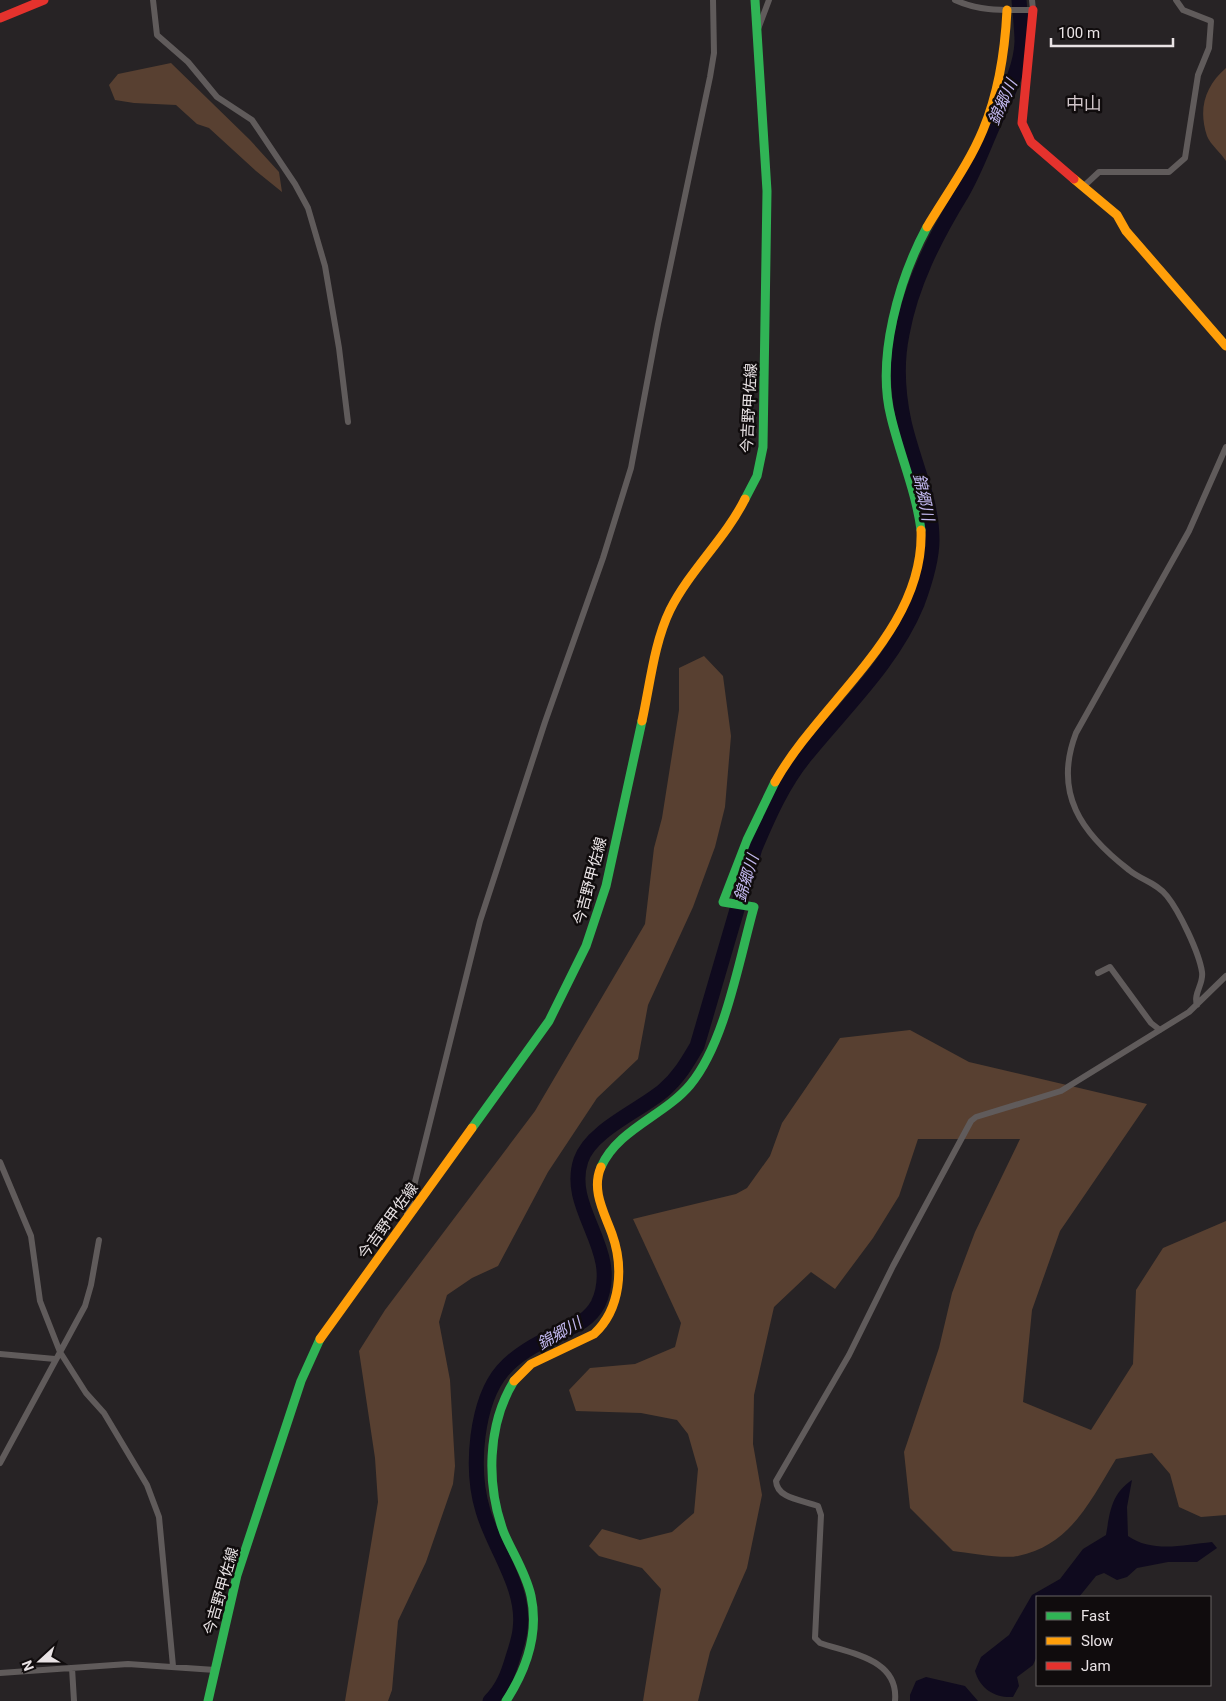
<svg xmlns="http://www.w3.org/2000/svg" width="1226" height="1701" viewBox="0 0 1226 1701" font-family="Roboto,'Noto Sans JP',sans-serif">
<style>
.forest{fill:#584031}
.water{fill:#0f0a1e}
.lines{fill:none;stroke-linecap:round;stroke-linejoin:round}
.river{stroke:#0f0a1e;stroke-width:15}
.street{stroke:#605b5b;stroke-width:6}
.fast{stroke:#30b455;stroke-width:9}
.slow{stroke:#ff9f0a;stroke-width:9}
.jam{stroke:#e5322d;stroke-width:9}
.labels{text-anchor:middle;stroke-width:5;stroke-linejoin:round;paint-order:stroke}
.street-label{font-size:15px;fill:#e9e3e5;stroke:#100c0d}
.water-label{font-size:16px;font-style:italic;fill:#c1b7ee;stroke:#100c0d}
.quarter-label{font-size:18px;fill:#d0c5c9;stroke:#100c0d}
</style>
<rect width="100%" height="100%" fill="#272325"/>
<path class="forest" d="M 171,63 L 250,140 L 279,172 L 282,192 L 256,171 L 209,128 L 197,124 L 176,105 L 134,103 L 115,100 L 109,85 L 118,74 Z
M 1226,68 L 1226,161 C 1221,153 1210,144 1207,136 C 1198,109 1205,86 1226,68 Z
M 704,656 L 723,676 L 731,736 L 725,807 L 715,847 L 693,907 L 648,1005 L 638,1059 L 597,1098 L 548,1172 L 498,1266 L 472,1278 L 447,1295 L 439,1322 L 450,1380 L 455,1466 L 453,1484 L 426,1562 L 398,1621 L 392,1690 L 388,1701 L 345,1701 L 378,1502 L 375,1458 L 359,1351 L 385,1310 L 535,1111 L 645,924 L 654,848 L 662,818 L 679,710 L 679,668 Z
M 910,1030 L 969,1062 L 1147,1104 L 1060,1231 L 1032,1310 L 1023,1402 L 1091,1430 L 1133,1364 L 1136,1290 L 1163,1248 L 1226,1221 L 1226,1515 L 1201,1517 L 1179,1507 L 1170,1474 L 1152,1453 L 1116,1459 C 1090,1501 1071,1545 1018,1556 C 1004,1559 969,1553 953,1551 L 910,1508 L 904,1452 L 939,1348 L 952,1293 L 975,1232 L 1020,1139 L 918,1139 L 899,1196 L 873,1238 L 835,1289 L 811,1272 L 774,1307 L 754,1395 L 753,1444 L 762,1495 L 747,1568 L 710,1652 L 698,1701 L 643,1701 L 661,1589 L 642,1568 L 599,1556 L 589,1546 L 602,1529 L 640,1540 L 672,1532 L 694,1513 L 698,1469 L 688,1434 L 677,1420 L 641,1413 L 576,1411 L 569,1390 L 590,1368 L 635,1364 L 675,1347 L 681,1323 L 633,1219 L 736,1194 L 747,1188 L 770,1156 L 782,1123 L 840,1038 Z"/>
<path class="water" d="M 1132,1480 L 1127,1507 L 1128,1536 C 1152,1553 1184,1545 1212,1542 L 1217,1548 L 1197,1562 L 1168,1562 L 1137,1568 L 1127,1577 L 1117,1580 L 1104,1573 L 1096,1576 L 1079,1597 L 1037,1597 L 1037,1656 L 1033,1665 L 1017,1677 L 1019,1686 L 1013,1697 C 995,1698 980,1689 975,1671 L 981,1657 L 1009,1635 L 1032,1595 L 1060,1579 L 1083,1549 L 1106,1535 C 1110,1512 1111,1494 1132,1480 Z
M 926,1677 L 965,1686 L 978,1701 L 910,1701 L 910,1695 L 916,1681 Z"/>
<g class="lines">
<path class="river" d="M 490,1701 C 503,1688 508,1674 513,1657 C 516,1648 519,1639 520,1630 C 526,1588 494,1549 483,1511 C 476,1488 475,1460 478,1436 C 486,1375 508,1357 561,1332 C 576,1326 590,1319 598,1304 C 623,1250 564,1210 581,1160 C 591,1130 641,1110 664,1090 C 679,1077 687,1063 697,1046 L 755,848 C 769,815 784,781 807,754 C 846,706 893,662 917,604 C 924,585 932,560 932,540 C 932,499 913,462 904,422 C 898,394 896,363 902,334 C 911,284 935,237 962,193 C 975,171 984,145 995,121 C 1006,96 1021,69 1022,42 C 1022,28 1020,14 1019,0"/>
<path class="street" d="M 153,0 L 157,35 L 188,62 L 217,97 L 252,120 L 295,184 L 308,208 L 325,266 L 339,348 L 348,422
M 955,0 C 981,12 1005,10 1033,10 L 1032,0
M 758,29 L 769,0
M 1084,186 L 1099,172 L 1169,172 L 1185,158 L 1198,75 L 1209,48 L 1211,21 L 1183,10 L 1176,0
M 1098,973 L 1110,967 L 1151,1023 L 1160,1030
M 1197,1005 C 1193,993 1204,984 1202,972 C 1199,952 1179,911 1167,896 C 1157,883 1141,880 1129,870 C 1081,833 1053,793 1076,733 L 1189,531 L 1226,447
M 0,1162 L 31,1236 L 40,1301 L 60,1352 L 86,1393 L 104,1413 L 147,1485 L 159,1517 L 173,1666
M 407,1214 L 480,921 L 545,722 L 603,558 L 631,468 L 658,324 L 710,77 L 714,53 L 713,0
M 0,1354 L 55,1359
M 0,1463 L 85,1306 L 91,1285 L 99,1240
M 72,1668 L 74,1701
M 0,1673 L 128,1664 L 215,1670
M 895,1701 C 899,1659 852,1654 820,1643 L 815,1638 L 821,1515 L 818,1506 C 803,1500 777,1499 776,1481 L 849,1355 L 893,1266 L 971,1121 L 976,1117 L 1061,1091 L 1189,1012 L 1226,976"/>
<path class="fast" d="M 745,499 L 757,476 L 763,447 L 767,191 L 755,0
M 921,530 C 916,491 900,455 891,417 C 876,358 899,279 927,227
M 472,1128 L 549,1021 L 586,946 L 606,886 L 642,721
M 601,1167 C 618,1129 664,1116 690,1085 C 725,1043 739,960 754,907 L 723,902 L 747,840 L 775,782
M 208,1701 L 237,1575 L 301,1381 L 320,1339
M 506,1701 C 526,1670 539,1633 531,1596 C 526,1573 513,1554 504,1533 C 486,1485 487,1425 514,1381"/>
<path class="slow" d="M 1074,179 L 1117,215 L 1126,231 L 1226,346
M 927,227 C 946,195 969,164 983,130 C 999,92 1005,51 1007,10
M 642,721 C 650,685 654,643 670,610 C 690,570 725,539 745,499
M 775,782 C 821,700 925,631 921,530
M 320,1339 L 472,1128
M 514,1381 L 531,1364 L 594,1334 C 621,1309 624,1267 612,1234 C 604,1212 591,1190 601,1167"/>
<path class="jam" d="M 1033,10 L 1022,123 L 1031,142 L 1074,179
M 0,18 L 44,0"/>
</g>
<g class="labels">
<g class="street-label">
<text transform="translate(749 408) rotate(-87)" y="5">今吉野甲佐線</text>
<text transform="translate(590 881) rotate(-75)" y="5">今吉野甲佐線</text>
<text transform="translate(388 1221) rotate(-54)" y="5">今吉野甲佐線</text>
<text transform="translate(221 1591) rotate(-74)" y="5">今吉野甲佐線</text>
</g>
<g class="water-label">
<text transform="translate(1002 102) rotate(-66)" y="6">錦郷川</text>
<text transform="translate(924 497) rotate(78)" y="6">錦郷川</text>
<text transform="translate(746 878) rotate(-73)" y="6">錦郷川</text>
<text transform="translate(559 1333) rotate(-30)" y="6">錦郷川</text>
</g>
<g class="quarter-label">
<text x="1084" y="110">中山</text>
</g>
</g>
<rect x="1036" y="1596" width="175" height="90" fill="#100c0d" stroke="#676263"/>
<rect x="1046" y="1612" width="25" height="8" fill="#30b455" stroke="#676263"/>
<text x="1081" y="1621" font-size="15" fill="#e9e3e5">Fast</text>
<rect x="1046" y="1637" width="25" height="8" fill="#ff9f0a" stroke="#676263"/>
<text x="1081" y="1646" font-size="15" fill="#e9e3e5">Slow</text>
<rect x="1046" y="1662" width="25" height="8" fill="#e5322d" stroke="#676263"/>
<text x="1081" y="1671" font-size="15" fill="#e9e3e5">Jam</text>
<g transform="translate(40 1661) rotate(249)" stroke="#100c0d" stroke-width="4" paint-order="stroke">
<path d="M0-4L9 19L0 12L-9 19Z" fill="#e9e3e5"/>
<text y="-8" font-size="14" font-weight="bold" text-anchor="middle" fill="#e9e3e5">N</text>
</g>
<path d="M1051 38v8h122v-8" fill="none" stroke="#e9e3e5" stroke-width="2.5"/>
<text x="1058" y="38" font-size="15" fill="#e9e3e5" stroke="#100c0d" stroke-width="4" paint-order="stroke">100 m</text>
</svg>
